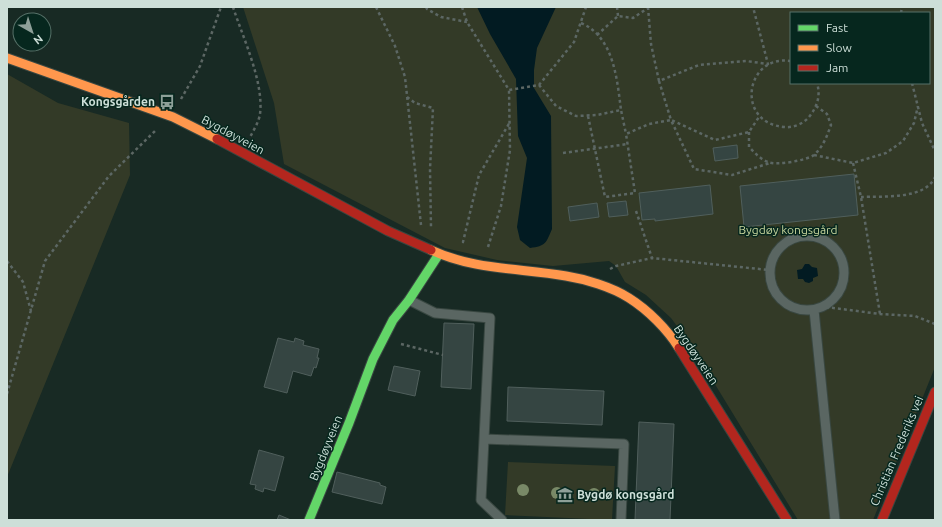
<svg xmlns="http://www.w3.org/2000/svg" width="942" height="527" viewBox="0 0 942 527" font-family="Ubuntu,sans-serif">
<style>
.green{fill:#333a27;fill-rule:evenodd}
.water{fill:#021b22}
.building{fill:#354542;stroke:#505f5c}
.lines{fill:none;stroke-linecap:round;stroke-linejoin:round}
.lane-casing{stroke:#394741;stroke-width:11}
.fast-casing{stroke:#394741;stroke-width:11}
.slow-casing{stroke:#394741;stroke-width:11}
.jam-casing{stroke:#394741;stroke-width:11}
.path{stroke:#5c6764;stroke-width:2.5;stroke-dasharray:3 3;stroke-linecap:butt}
.lane{stroke:#5a6662;stroke-width:9}
.fast{stroke:#63d668;stroke-width:9}
.slow{stroke:#ff974d;stroke-width:9}
.jam{stroke:#b3261e;stroke-width:9}
.tree{fill:#798967}
.labels{text-anchor:middle;stroke-width:3;stroke-linejoin:round;paint-order:stroke}
.poi-label{font-size:12px;font-weight:bold;fill:#cddfd8;stroke:#06271e;text-anchor:end}
.street-label{font-size:12px;fill:#cddfd8;stroke:#06271e}
.park-label{font-size:12px;fill:#c9d69e;stroke:#06271e}
</style>
<rect width="100%" height="100%" fill="#182a24"/>
<path class="green" d="M 243,7 L 935,7 L 935,367 L 873,520 L 798,520 L 691,345 L 671,318 L 646,295 L 625,282 L 616,266 L 609,261 L 553,266 L 497,260 L 445,248 L 284,164 L 274,103 ZM 791,13 L 929,13 L 929,83 L 791,83 Z
M 7,74 L 58,103 L 129,123 L 130,175 L 7,477 Z
M 508,462 L 615,466 L 612,520 L 505,515 Z"/>
<path class="water" d="M 477,7 L 556,7 L 537,48 L 534,70 L 534,88 L 551,116 L 552,229 C 546,243 546,246 530,248 L 520,240 L 517,227 L 527,158 L 518,136 L 516,79 L 490,34 Z
M 805,264 L 809,264 L 812,267 L 817,268 L 818,276 L 813,278 L 813,281 L 809,283 L 805,282 L 803,279 L 798,279 L 797,270 L 802,269 Z"/>
<path class="building" d="M 737,145 L 738,158 L 715,161 L 713,148 Z
M 854,174 L 858,215 L 744,227 L 740,186 Z
M 710,185 L 713,214 L 655,221 L 655,219 L 642,220 L 639,193 Z
M 626,201 L 628,215 L 609,217 L 607,203 Z
M 597,203 L 599,217 L 570,221 L 568,207 Z
M 444,323 L 474,324 L 471,389 L 441,387 Z
M 278,338 L 294,342 L 295,338 L 304,341 L 303,345 L 319,349 L 317,358 L 319,358 L 316,368 L 314,367 L 311,376 L 293,371 L 287,393 L 264,387 Z
M 394,366 L 420,371 L 415,396 L 388,390 Z
M 508,387 L 604,391 L 602,425 L 507,421 Z
M 639,422 L 674,424 L 670,520 L 635,520 Z
M 259,450 L 284,457 L 275,491 L 264,488 L 263,492 L 255,489 L 256,485 L 250,484 Z
M 337,472 L 380,483 L 380,485 L 386,487 L 382,504 L 332,492 Z
M 279,515 L 291,520 L 277,520 Z"/>
<g class="lines">
<defs>
<path id="lane" d="M770 273a37 37 0 1 1 74 0a37 37 0 1 1-74 0Z
M 409,300 L 435,313 L 490,318 L 481,500 L 502,520
M 814,310 L 835,520
M 484,439 L 624,444 L 621,520"/>
<path id="fast" d="M 309,520 L 349,423 L 373,359 L 393,320 L 409,300 L 439,254"/>
<path id="slow" d="M 7,58 L 173,117 L 217,139
M 431,250 C 473,270 520,268 566,276 C 585,279 612,287 629,298 C 648,310 667,329 679,348"/>
<path id="jam" d="M 217,139 L 388,231 L 431,250
M 679,348 L 787,520
M 882,520 L 935,392"/>
</defs>
<use href="#lane" class="lane-casing"/>
<use href="#fast" class="fast-casing"/>
<use href="#slow" class="slow-casing"/>
<use href="#jam" class="jam-casing"/>
<path class="path" d="M 233,7 C 243,38 264,82 260,114 C 259,121 254,130 250,137
M 376,7 L 395,46 L 405,77 L 421,225
M 426,7 L 427,9 L 441,17 L 467,22
M 462,7 L 467,22 L 509,90 L 539,85 L 574,42 L 586,7
M 617,7 L 618,16
M 648,7 L 651,44 L 659,81 L 699,65 L 746,61 L 768,64 L 753,7
M 901,13 L 902,7
M 581,23 C 614,37 617,79 621,110
M 597,35 L 618,16 L 633,18 L 648,8
M 791,61 C 745,54 735,123 784,127 C 793,128 803,124 809,117 C 817,107 821,96 817,83
M 659,81 L 671,120 L 715,140 L 749,132 L 759,117
M 912,83 L 922,123 L 935,151
M 539,85 L 556,106 L 576,116 L 597,115 L 621,110 L 626,134
M 407,97 L 415,103 L 433,108 L 430,169 L 431,227 L 432,229
M 181,99 L 200,66 L 221,7
M 588,116 L 605,197 L 635,193 L 626,134 L 649,124 L 671,120 L 694,169 L 732,175 L 770,163
M 749,132 L 749,147 C 755,153 760,159 768,162 C 777,166 807,160 814,155 C 823,147 827,136 831,125 L 827,114 L 816,106
M 563,153 L 628,144
M 814,155 L 853,163 L 886,153 L 903,141 L 914,123 L 918,106
M 853,163 L 861,197 L 880,314
M 861,197 C 882,196 925,200 935,177
M 636,211 L 652,258 L 769,270
M 464,242 L 463,242 L 479,175 L 510,122
M 488,247 L 501,206 L 510,150 L 509,90
M 7,261 L 23,282 L 31,311
M 610,269 L 616,266 L 652,258
M 826,307 L 880,314 L 915,316 L 935,324
M 401,344 L 443,355
M 7,394 L 45,261 L 109,176 L 155,131"/>
<use href="#lane" class="lane"/>
<use href="#fast" class="fast"/>
<use href="#slow" class="slow"/>
<use href="#jam" class="jam"/>
</g>
<g class="tree">
<circle cx="523" cy="490" r="6"/>
<circle cx="557" cy="493" r="6"/>
<circle cx="594" cy="494" r="6"/>
</g>
<defs>
<symbol id="bus-bare" viewBox="-9 -9 18 18"><path d="M-5-6H5V4H4V6H2V4H-2V6H-4V4H-5ZM-3.5-4V0h7V-4ZM-3.5 1.2v1.5H-2V1.2ZM2 1.2v1.5H3.5V1.2Z" fill="#8ea099" stroke="#06271e" stroke-width="2.5" paint-order="stroke"/></symbol>
<symbol id="museum-bare" viewBox="-9 -9 18 18"><path d="M0-6L6-3V-2H-6V-3ZM-5-1h2V3h-2ZM-1-1h2V3h-2ZM3-1h2V3H3ZM-6 4H6V6H-6Z" fill="#8ea099" stroke="#06271e" stroke-width="2.5" paint-order="stroke"/></symbol>
</defs>
<g fill-rule="evenodd">
<use href="#bus-bare" x="156" y="91" width="22" height="22"/>
<use href="#museum-bare" x="554" y="484" width="22" height="22"/>
</g>
<g class="labels">
<g class="poi-label">
<text x="155" y="106">Kongsgården</text>
<text x="577" y="499" text-anchor="start">Bygdø kongsgård</text>
</g>
<g class="street-label">
<text transform="translate(233 135) rotate(28)" y="4">Bygdøyveien</text>
<text transform="translate(696 355) rotate(56)" y="4">Bygdøyveien</text>
<text transform="translate(326 448) rotate(-68)" y="4">Bygdøyveien</text>
<text transform="translate(897 451) rotate(-67)" y="4">Christian Frederiks vei</text>
</g>
<g class="park-label">
<text x="788" y="234">Bygdøy kongsgård</text>
</g>
</g>
<rect width="942" height="527" fill="none" stroke="#cddfd8" stroke-width="16"/>
<rect x="790" y="12" width="140" height="72" fill="#06271e" stroke="#567168"/>
<rect x="798" y="25" width="20" height="6" fill="#63d668" stroke="#567168"/>
<text x="826" y="32" font-size="12" fill="#cddfd8">Fast</text>
<rect x="798" y="45" width="20" height="6" fill="#ff974d" stroke="#567168"/>
<text x="826" y="52" font-size="12" fill="#cddfd8">Slow</text>
<rect x="798" y="65" width="20" height="6" fill="#b3261e" stroke="#567168"/>
<text x="826" y="72" font-size="12" fill="#cddfd8">Jam</text>
<g transform="translate(32 32) rotate(141)"><circle r="19" fill="#06271e" stroke="#567168"/>
<path d="M0-3L7 15L0 10L-7 15Z" fill="#8ea099"/>
<text y="-6" font-size="11" font-weight="bold" text-anchor="middle" fill="#cddfd8">N</text>
</g>
</svg>
